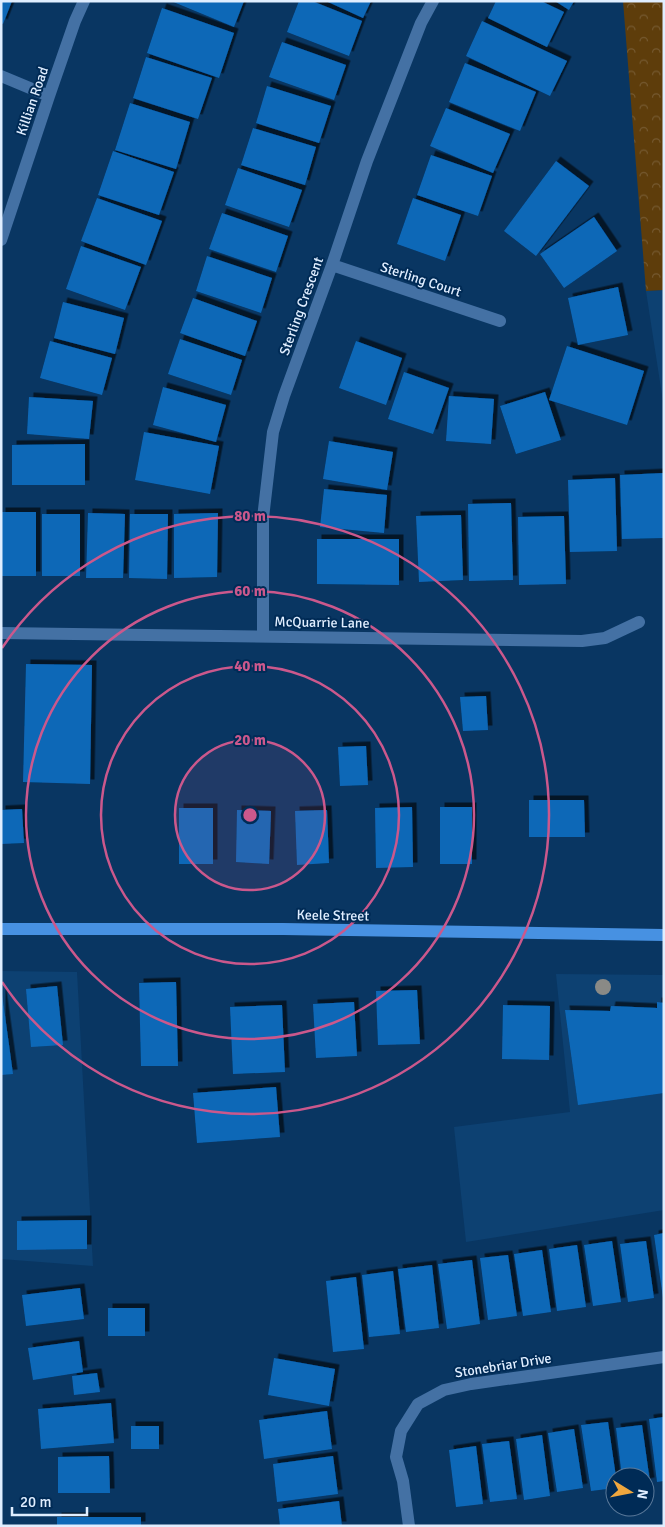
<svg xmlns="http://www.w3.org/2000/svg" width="665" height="1527" viewBox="0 0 665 1527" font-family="Signika,sans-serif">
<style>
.built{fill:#0d4172}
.park{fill:url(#park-crowns)}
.building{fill:#0c67b7;filter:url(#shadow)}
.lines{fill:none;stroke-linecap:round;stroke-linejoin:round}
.street{stroke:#4471a4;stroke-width:12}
.secondary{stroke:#4791e2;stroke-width:12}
.tree{fill:#8a8a86}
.ring{fill:none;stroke:#cb588c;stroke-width:2.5}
.labels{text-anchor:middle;stroke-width:4;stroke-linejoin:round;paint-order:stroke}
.street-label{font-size:14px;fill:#e0eeff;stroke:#002b56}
.centre{fill:#cb588c;stroke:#002b56;stroke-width:2.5}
.ring-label{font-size:15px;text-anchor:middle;font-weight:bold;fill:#cb588c;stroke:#002b56;stroke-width:4;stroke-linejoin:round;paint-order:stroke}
</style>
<defs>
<pattern id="park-crowns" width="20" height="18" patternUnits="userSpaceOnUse" patternTransform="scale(1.25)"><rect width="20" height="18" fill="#5e3d0b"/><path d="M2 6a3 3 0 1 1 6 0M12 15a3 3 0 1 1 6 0" fill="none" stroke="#755930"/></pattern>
<filter id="shadow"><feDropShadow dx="4.5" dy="-4.5" stdDeviation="0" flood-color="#0009"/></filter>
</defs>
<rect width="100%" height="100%" fill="#093662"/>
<path class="built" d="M 664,290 L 664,408 L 646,291 Z
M 1,971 L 77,972 L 93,1266 L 1,1259 Z
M 556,974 L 664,975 L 664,1210 L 466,1242 L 454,1127 L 570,1112 Z"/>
<path class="park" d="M 623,1 L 664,1 L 664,290 L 646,291 Z"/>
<path class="building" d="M 1,1 L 12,1 L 3,24 L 1,23 Z
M 171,1 L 244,1 L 234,27 Z
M 299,1 L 312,1 L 362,21 L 349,56 L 287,32 Z
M 326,1 L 371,1 L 363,18 Z
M 496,1 L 541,1 L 564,12 L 547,47 L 488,18 Z
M 555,1 L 574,1 L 569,10 Z
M 162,8 L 234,33 L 219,78 L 147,53 Z
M 482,21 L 567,61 L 550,96 L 466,56 Z
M 282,42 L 346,65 L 334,100 L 269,77 Z
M 146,57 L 212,78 L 198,119 L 133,98 Z
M 465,63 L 536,92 L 520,131 L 449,102 Z
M 267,86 L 331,106 L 319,143 L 256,123 Z
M 130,103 L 190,122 L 176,169 L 115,150 Z
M 446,108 L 510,134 L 493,173 L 430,146 Z
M 253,128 L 316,147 L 305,185 L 241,165 Z
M 113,151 L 174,172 L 159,215 L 98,195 Z
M 431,155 L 492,176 L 478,216 L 417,195 Z
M 556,161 L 589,186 L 536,256 L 504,231 Z
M 238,168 L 302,190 L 289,227 L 225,205 Z
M 97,198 L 162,221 L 146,265 L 81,241 Z
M 413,198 L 461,215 L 445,261 L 397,244 Z
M 222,213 L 288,236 L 276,272 L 209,249 Z
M 594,217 L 617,251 L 564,288 L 540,254 Z
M 81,246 L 141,267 L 125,310 L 66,289 Z
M 207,256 L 272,278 L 261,313 L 196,291 Z
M 618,287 L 628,335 L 578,345 L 568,298 Z
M 193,298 L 257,321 L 245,356 L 180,333 Z
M 63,302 L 124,318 L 115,354 L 54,338 Z
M 180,339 L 242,360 L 231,395 L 168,374 Z
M 50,341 L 112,358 L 102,395 L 40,378 Z
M 356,341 L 402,358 L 386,405 L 339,388 Z
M 567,346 L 644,371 L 627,425 L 549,400 Z
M 404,372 L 449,388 L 433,434 L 388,419 Z
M 163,387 L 226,405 L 216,442 L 153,425 Z
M 545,392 L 561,440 L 516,454 L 500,406 Z
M 449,396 L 494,399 L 491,444 L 446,441 Z
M 29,397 L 93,401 L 89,439 L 27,434 Z
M 144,432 L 219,446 L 210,494 L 135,480 Z
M 329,441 L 393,452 L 387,490 L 323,479 Z
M 85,444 L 85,485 L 12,485 L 12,445 Z
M 664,473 L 664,538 L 622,539 L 620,475 Z
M 615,478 L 617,551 L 570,552 L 568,480 Z
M 324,489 L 387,495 L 384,533 L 320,527 Z
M 511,503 L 513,580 L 469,581 L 468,504 Z
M 1,512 L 36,512 L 36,576 L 1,576 Z
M 88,513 L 125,514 L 123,578 L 86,578 Z
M 218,513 L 217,577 L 174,578 L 174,514 Z
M 42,514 L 80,514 L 80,576 L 42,576 Z
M 130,514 L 168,514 L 167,579 L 129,578 Z
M 461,515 L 463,580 L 419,582 L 416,516 Z
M 564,516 L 566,584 L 519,585 L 518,517 Z
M 317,539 L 399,539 L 399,585 L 317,584 Z
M 26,664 L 92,665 L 90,784 L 23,782 Z
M 486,696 L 488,730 L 463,731 L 460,697 Z
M 366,746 L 368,785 L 340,786 L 338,747 Z
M 529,800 L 584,800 L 585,837 L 529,837 Z
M 412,807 L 413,867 L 376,868 L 375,808 Z
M 440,807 L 472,807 L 472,864 L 440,864 Z
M 179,808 L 213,808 L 213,864 L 179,864 Z
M 22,809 L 24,843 L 1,844 L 1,810 Z
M 237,810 L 271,811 L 269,864 L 236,862 Z
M 327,810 L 329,863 L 297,865 L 295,811 Z
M 176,982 L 178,1066 L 141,1066 L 139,983 Z
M 57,986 L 63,1045 L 31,1047 L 26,989 Z
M 417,990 L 420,1044 L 378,1045 L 376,991 Z
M 1,994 L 2,994 L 13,1074 L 1,1075 Z
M 354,1002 L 357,1056 L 316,1058 L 313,1004 Z
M 657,1002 L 664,1003 L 664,1093 L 578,1105 L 565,1010 L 610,1011 L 611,1006 L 657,1008 Z
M 282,1005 L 285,1072 L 233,1074 L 230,1007 Z
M 503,1005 L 550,1006 L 549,1060 L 502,1059 Z
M 276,1087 L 280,1137 L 197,1143 L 193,1093 Z
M 87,1220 L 87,1249 L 17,1250 L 17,1221 Z
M 664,1233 L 664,1298 L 663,1298 L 654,1235 Z
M 612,1241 L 621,1302 L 593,1306 L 584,1245 Z
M 646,1241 L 654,1298 L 628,1302 L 620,1244 Z
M 577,1245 L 586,1307 L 557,1311 L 549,1249 Z
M 542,1250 L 551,1312 L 523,1316 L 514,1254 Z
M 508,1255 L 517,1316 L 488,1320 L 480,1258 Z
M 472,1260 L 480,1324 L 447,1329 L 438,1264 Z
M 432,1265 L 439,1328 L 406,1332 L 398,1269 Z
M 393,1271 L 400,1334 L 369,1337 L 362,1275 Z
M 356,1277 L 364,1349 L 333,1352 L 326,1281 Z
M 80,1288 L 84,1319 L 26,1326 L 22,1295 Z
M 108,1308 L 145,1308 L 145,1336 L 108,1336 Z
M 79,1341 L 83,1372 L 33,1380 L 28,1348 Z
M 274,1358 L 335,1369 L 329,1406 L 268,1395 Z
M 97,1373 L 100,1392 L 74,1395 L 72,1376 Z
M 111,1403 L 114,1443 L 41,1449 L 38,1409 Z
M 327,1411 L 332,1449 L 264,1459 L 259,1420 Z
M 664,1417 L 664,1481 L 657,1482 L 649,1419 Z
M 608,1422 L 616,1477 L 615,1488 L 591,1491 L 581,1425 Z
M 642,1425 L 650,1482 L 645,1483 L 645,1477 L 622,1477 L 616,1428 Z
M 131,1426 L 159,1426 L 159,1449 L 131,1449 Z
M 574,1429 L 583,1488 L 557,1492 L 548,1433 Z
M 542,1435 L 550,1496 L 524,1500 L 516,1439 Z
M 509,1441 L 517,1499 L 490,1502 L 482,1444 Z
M 476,1446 L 483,1504 L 456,1507 L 449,1450 Z
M 109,1456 L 110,1493 L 58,1493 L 58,1457 Z
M 333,1456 L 338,1494 L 277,1502 L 273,1464 Z
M 339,1501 L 342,1526 L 280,1526 L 278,1509 Z
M 57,1517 L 141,1517 L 141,1526 L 57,1526 Z"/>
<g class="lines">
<path class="street" d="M 1,76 L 49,96
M 1,240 L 49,96 L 75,21 L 84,1
M 332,265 L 500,321
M 1,633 L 582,641 L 605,638 L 639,622
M 263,636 L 263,518 L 273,432 L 284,396 L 332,265 L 367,161 L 421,23 L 433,1
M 409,1526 L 403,1481 L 396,1457 L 401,1431 L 418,1404 L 444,1390 L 471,1384 L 664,1357"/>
<path class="secondary" d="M 1,929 L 283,929 L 664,935"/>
</g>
<circle class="tree" cx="603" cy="987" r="8"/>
<circle cx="250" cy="815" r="75" fill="#cb588c" fill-opacity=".12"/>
<g class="ring">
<circle cx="250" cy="815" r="75"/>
<circle cx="250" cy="815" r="149"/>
<circle cx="250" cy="815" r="224"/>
<path d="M2 648A299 299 0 1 1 2 982"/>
</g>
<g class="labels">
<g class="street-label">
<text transform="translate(32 101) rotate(-71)" y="5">Killian Road</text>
<text transform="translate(421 279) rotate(18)" y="5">Sterling Court</text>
<text transform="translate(301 306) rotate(-70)" y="5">Sterling Crescent</text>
<text transform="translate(322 622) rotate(1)" y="5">McQuarrie Lane</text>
<text transform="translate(333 915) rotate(1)" y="5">Keele Street</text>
<text transform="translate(503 1365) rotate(-9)" y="5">Stonebriar Drive</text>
</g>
</g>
<circle cx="250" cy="815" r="8" class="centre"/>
<g class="ring-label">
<text x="250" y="521">80 m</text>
<text x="250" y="596">60 m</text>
<text x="250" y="671">40 m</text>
<text x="250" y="745">20 m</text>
</g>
<rect width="665" height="1527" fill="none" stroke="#e0eeff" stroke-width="5"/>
<g transform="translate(630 1492) rotate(100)"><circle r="24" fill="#002b56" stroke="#5a799a"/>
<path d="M0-4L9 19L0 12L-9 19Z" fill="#efa73e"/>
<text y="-8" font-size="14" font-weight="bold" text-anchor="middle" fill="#e0eeff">N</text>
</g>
<path d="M12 1507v8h75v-8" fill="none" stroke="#e0eeff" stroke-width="2.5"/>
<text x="20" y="1507" font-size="15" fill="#e0eeff" stroke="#002b56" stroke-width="4" paint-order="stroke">20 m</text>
</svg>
